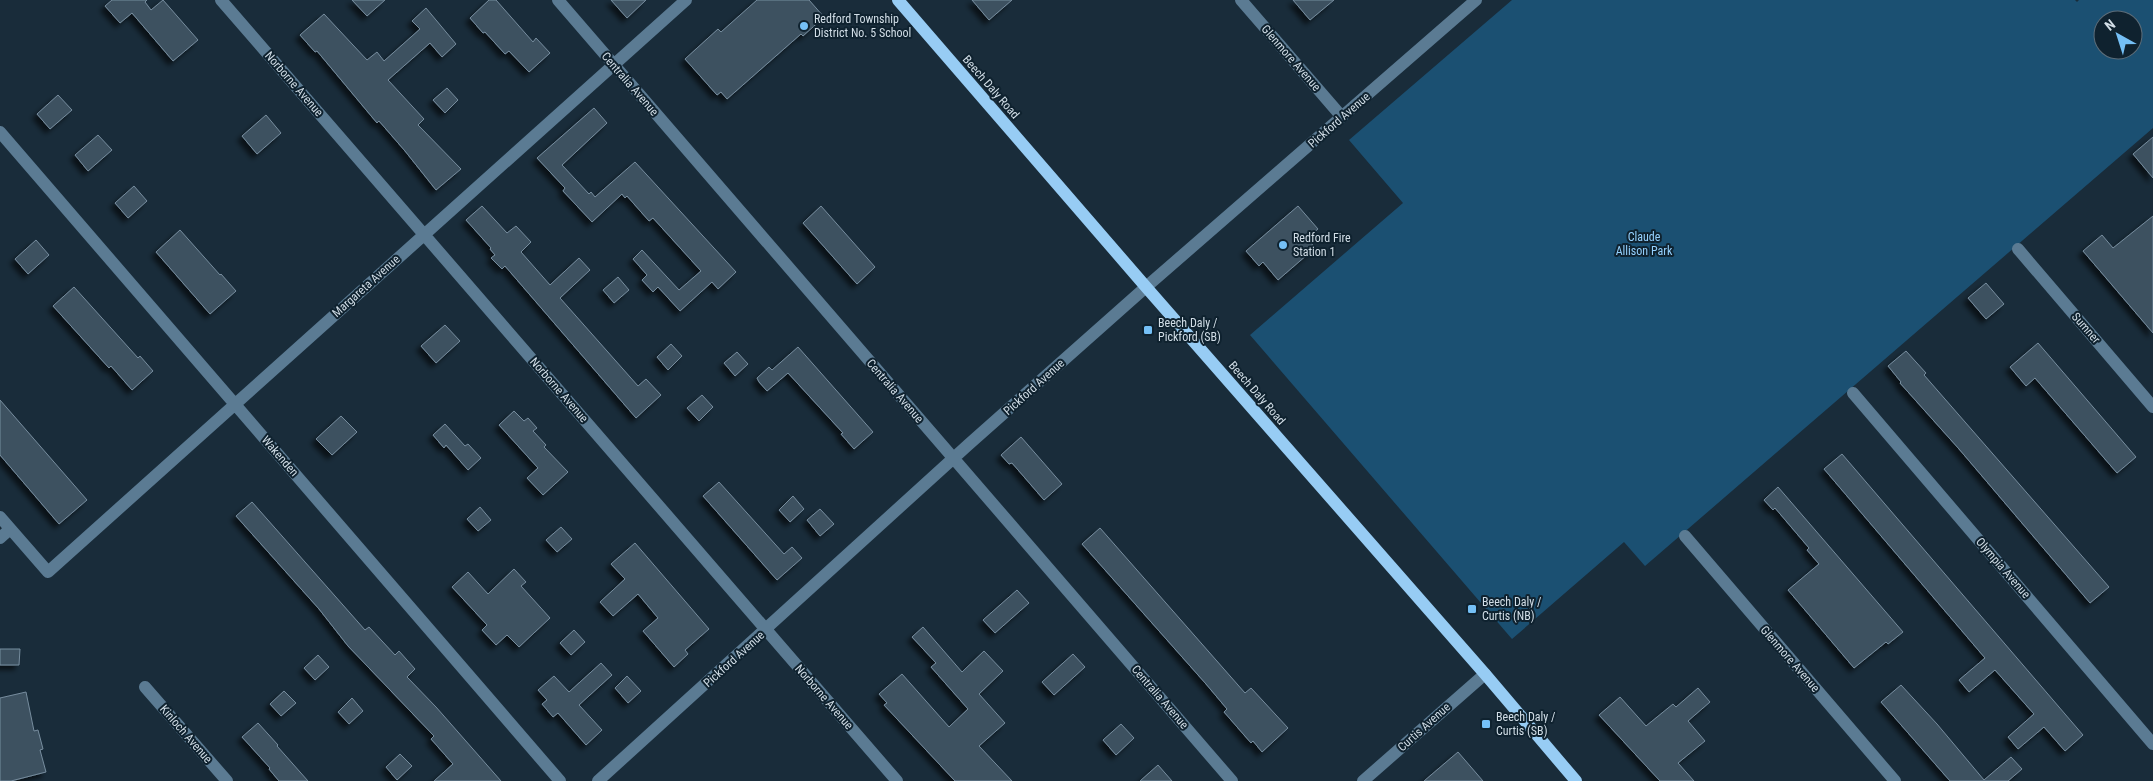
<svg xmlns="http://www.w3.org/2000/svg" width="2153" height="781" viewBox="0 0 2153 781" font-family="'Roboto Condensed',sans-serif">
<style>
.green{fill:#1b5072;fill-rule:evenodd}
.building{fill:#3d5161;stroke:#778d9e;filter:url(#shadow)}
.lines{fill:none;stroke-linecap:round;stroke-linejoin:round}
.minor{stroke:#5b7b93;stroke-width:12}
.major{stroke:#97ccf4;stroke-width:12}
.poi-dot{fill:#75c0f6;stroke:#0f222f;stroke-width:2}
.labels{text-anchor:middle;stroke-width:4;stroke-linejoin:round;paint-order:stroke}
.poi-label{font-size:12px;fill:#d2dee7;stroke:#0f222f;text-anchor:start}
.street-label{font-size:12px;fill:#d2dee7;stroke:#0f222f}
.park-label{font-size:12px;fill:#94d0fd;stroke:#0f222f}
</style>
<defs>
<filter id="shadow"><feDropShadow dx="-4.5" dy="4.5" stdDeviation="2.5" flood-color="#0009"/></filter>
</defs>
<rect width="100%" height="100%" fill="#192c3a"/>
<path class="green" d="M 1512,0 L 2075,0 L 2077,2 L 2079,0 L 2153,0 L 2153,128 L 1645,566 L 1624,542 L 1512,639 L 1250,335 L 1403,203 L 1349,140 ZM 2103,20 L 2133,20 L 2133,50 L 2103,50 Z"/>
<path class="building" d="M 112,0 L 147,0 L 145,2 L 151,10 L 163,0 L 198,40 L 173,61 L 132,13 L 120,23 L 105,6 Z
M 352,0 L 385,0 L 367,16 Z
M 489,0 L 496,0 L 533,42 L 536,38 L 550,53 L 529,72 L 509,51 L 505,54 L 485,32 L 483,33 L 470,18 Z
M 611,0 L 646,0 L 627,18 Z
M 757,0 L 809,0 L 824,17 L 803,36 L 801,34 L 727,99 L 721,92 L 717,95 L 685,59 L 718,29 L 721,32 Z
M 972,0 L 1012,0 L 989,20 Z
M 1293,0 L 1334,0 L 1310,20 Z
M 426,8 L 456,44 L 442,57 L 430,43 L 388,80 L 424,119 L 418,125 L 461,169 L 436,190 L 405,151 L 379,121 L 377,123 L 317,51 L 315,52 L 300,35 L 324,14 L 367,60 L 377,52 L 384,61 L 420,29 L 412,21 Z
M 447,88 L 458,100 L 445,113 L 433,100 Z
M 58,95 L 72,110 L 50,129 L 37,114 Z
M 594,108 L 607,123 L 562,165 L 589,194 L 591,192 L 595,197 L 635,162 L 736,272 L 718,289 L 712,282 L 680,311 L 658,287 L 653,292 L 642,280 L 647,275 L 633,259 L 642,250 L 679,290 L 701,271 L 653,218 L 649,221 L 627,196 L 625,198 L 622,194 L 592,222 L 563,191 L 565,188 L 537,158 Z
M 266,115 L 281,133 L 257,154 L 242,136 Z
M 98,135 L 112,150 L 88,171 L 75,155 Z
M 2153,137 L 2153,178 L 2133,154 Z
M 134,186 L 147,201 L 128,218 L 115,203 Z
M 482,206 L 507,233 L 516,226 L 531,242 L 521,252 L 550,285 L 579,258 L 590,270 L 560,298 L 638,386 L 646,379 L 661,395 L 636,418 L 505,266 L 502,269 L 491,258 L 495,255 L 490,249 L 491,248 L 466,220 Z
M 821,206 L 875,267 L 857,284 L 803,223 Z
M 1298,206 L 1318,229 L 1307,238 L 1315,248 L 1278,280 L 1263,262 L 1259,266 L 1246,251 Z
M 2153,216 L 2153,333 L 2083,251 L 2102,235 L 2113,248 Z
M 180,230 L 220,275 L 221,274 L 236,291 L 210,314 L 156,252 Z
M 36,240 L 49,255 L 28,274 L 15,259 Z
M 618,277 L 629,290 L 614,303 L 603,290 Z
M 1986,283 L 2004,304 L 1986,319 L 1968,298 Z
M 74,287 L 138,358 L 140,356 L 153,371 L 132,390 L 111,366 L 109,368 L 53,306 Z
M 445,325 L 460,341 L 436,363 L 421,346 Z
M 2038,343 L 2136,457 L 2117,473 L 2035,378 L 2026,386 L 2010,367 Z
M 671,344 L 682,356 L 668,370 L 657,357 Z
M 798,347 L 873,432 L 854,449 L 841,434 L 843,433 L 788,373 L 767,391 L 759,382 L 757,378 L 769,367 L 772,370 Z
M 1906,351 L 1926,373 L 1924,375 L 2109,587 L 2090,603 L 1959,449 L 1900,383 L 1901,382 L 1888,366 Z
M 737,352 L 748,364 L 735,376 L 724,363 Z
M 702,395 L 713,407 L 699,421 L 687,408 Z
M 0,400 L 87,500 L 59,524 L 0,455 Z
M 514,411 L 524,421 L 528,418 L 537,428 L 533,431 L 546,445 L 544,447 L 568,472 L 543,495 L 527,478 L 538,468 L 499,425 Z
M 341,416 L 357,432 L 332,455 L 316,439 Z
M 445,424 L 465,446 L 468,444 L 481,458 L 468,470 L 446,445 L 444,448 L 433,435 Z
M 1021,437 L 1062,484 L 1044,500 L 1012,463 L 1009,464 L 1001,455 Z
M 1842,454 L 2083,735 L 2065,751 L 2044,727 L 2018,749 L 2008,737 L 2034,714 L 1995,670 L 1969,692 L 1959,680 L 1985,658 L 1824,469 Z
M 719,482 L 784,554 L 792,547 L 802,558 L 777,580 L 703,496 Z
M 1778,487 L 1903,632 L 1888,644 L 1886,642 L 1854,668 L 1788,590 L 1819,564 L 1807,550 L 1809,548 L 1775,508 L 1773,510 L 1764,500 Z
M 793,496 L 804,509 L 790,522 L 779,510 Z
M 252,502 L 365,630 L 369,627 L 395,655 L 399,651 L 415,669 L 407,677 L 436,707 L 501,781 L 434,781 L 453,764 L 431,739 L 434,736 L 348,646 L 319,609 L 236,516 Z
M 480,507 L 491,520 L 478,531 L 467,519 Z
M 820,509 L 834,524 L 820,536 L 807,520 Z
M 561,527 L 572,539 L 557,552 L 546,540 Z
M 1100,528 L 1245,693 L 1251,688 L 1288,728 L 1262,752 L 1253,741 L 1251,743 L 1224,712 L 1227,709 L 1206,684 L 1082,544 Z
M 635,543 L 709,629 L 685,650 L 688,654 L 674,667 L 643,631 L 658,618 L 638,594 L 613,616 L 600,602 L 625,579 L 611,564 Z
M 514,569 L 526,582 L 521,586 L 550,618 L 519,647 L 507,635 L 496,645 L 482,630 L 487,625 L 452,587 L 468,572 L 488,594 Z
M 1017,590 L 1029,603 L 995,633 L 983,620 Z
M 923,627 L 962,672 L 984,651 L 1003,671 L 979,694 L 1005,723 L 979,746 L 1012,781 L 955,781 L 884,705 L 887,703 L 879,694 L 902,674 L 949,727 L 968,709 L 931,667 L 936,663 L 912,637 Z
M 574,630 L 585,642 L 571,655 L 560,643 Z
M 0,649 L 20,649 L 19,665 L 0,665 Z
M 1073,654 L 1085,667 L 1054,695 L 1042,682 Z
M 318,655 L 329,667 L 315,680 L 304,668 Z
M 601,663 L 612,675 L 579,705 L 602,730 L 586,745 L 558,713 L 553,717 L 542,704 L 547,700 L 538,690 L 554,676 L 569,692 Z
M 627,676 L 641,691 L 628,703 L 615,688 Z
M 1901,685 L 1937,724 L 1984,780 L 2011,757 L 2022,769 L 2008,781 L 1950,781 L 1881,702 Z
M 1698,688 L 1710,702 L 1688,721 L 1705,741 L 1678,763 L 1694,781 L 1660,781 L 1599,715 L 1620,697 L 1646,726 L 1673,704 L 1676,707 Z
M 284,691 L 296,703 L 281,716 L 270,704 Z
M 26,692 L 34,731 L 38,730 L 43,749 L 40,750 L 46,772 L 11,781 L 0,781 L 0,698 Z
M 352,698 L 363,711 L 349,724 L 338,712 Z
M 258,723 L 278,745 L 277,746 L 308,781 L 279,781 L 269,769 L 270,768 L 242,737 Z
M 1121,724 L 1134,738 L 1116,755 L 1103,740 Z
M 1458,752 L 1483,781 L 1424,781 L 1438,769 Z
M 400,754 L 412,766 L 397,780 L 386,767 Z
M 1158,765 L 1172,781 L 1140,781 Z"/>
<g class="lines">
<path class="minor" d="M 221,0 L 897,781
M 558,0 L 1232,781
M 1241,0 L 1342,117
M 0,132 L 560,781
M 2018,249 L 2153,407
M 1853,393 L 2153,744
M 0,517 L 48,572 L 686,0
M 1685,536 L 1895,781
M 0,538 L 10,529
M 145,687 L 227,781
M 598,781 L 968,445 L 1146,287 L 1476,0
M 1363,781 L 1485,674"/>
<path class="major" d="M 898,0 L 1146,287 L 1485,674 L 1576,781"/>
</g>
<g class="poi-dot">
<circle cx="804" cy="26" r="5"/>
<circle cx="1283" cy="245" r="5"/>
<rect x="1143" y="325" width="10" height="10" rx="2.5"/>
<rect x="1467" y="604" width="10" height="10" rx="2.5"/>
<rect x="1481" y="719" width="10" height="10" rx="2.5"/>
</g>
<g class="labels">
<g class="poi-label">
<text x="814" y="23">Redford Township<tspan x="814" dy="14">District No. 5 School</tspan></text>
<text x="1293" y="242">Redford Fire<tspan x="1293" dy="14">Station 1</tspan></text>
<text x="1158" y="327">Beech Daly /<tspan x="1158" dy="14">Pickford (SB)</tspan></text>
<text x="1482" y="606">Beech Daly /<tspan x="1482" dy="14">Curtis (NB)</tspan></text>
<text x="1496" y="721">Beech Daly /<tspan x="1496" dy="14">Curtis (SB)</tspan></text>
</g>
<g class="street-label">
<text transform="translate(1291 58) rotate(49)" y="4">Glenmore Avenue</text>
<text transform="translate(294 84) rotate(49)" y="4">Norborne Avenue</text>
<text transform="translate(630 84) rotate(49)" y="4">Centralia Avenue</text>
<text transform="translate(991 87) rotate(49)" y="4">Beech Daly Road</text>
<text transform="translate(1339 120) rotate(-41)" y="4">Pickford Avenue</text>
<text transform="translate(366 286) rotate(-42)" y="4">Margareta Avenue</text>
<text transform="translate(2086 328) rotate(49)" y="4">Sumner</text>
<text transform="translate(1034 387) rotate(-42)" y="4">Pickford Avenue</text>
<text transform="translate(559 390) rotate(49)" y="4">Norborne Avenue</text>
<text transform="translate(895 391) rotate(49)" y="4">Centralia Avenue</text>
<text transform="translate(1257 393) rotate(49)" y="4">Beech Daly Road</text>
<text transform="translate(280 456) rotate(49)" y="4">Wakenden</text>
<text transform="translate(2003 568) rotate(49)" y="4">Olympia Avenue</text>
<text transform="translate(734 659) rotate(-42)" y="4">Pickford Avenue</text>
<text transform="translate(1790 659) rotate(49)" y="4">Glenmore Avenue</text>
<text transform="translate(824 697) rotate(49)" y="4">Norborne Avenue</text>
<text transform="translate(1160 697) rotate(49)" y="4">Centralia Avenue</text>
<text transform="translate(1424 727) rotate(-42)" y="4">Curtis Avenue</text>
<text transform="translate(186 734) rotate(49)" y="4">Kinloch Avenue</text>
</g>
<g class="park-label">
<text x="1644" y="241">Claude<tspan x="1644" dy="14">Allison Park</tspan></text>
</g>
</g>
<g transform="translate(2118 35) rotate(321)"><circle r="24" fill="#0f222f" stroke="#5d6d79"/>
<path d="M0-4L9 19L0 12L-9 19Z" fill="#75c0f6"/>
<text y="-8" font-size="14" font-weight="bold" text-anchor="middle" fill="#d2dee7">N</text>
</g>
</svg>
